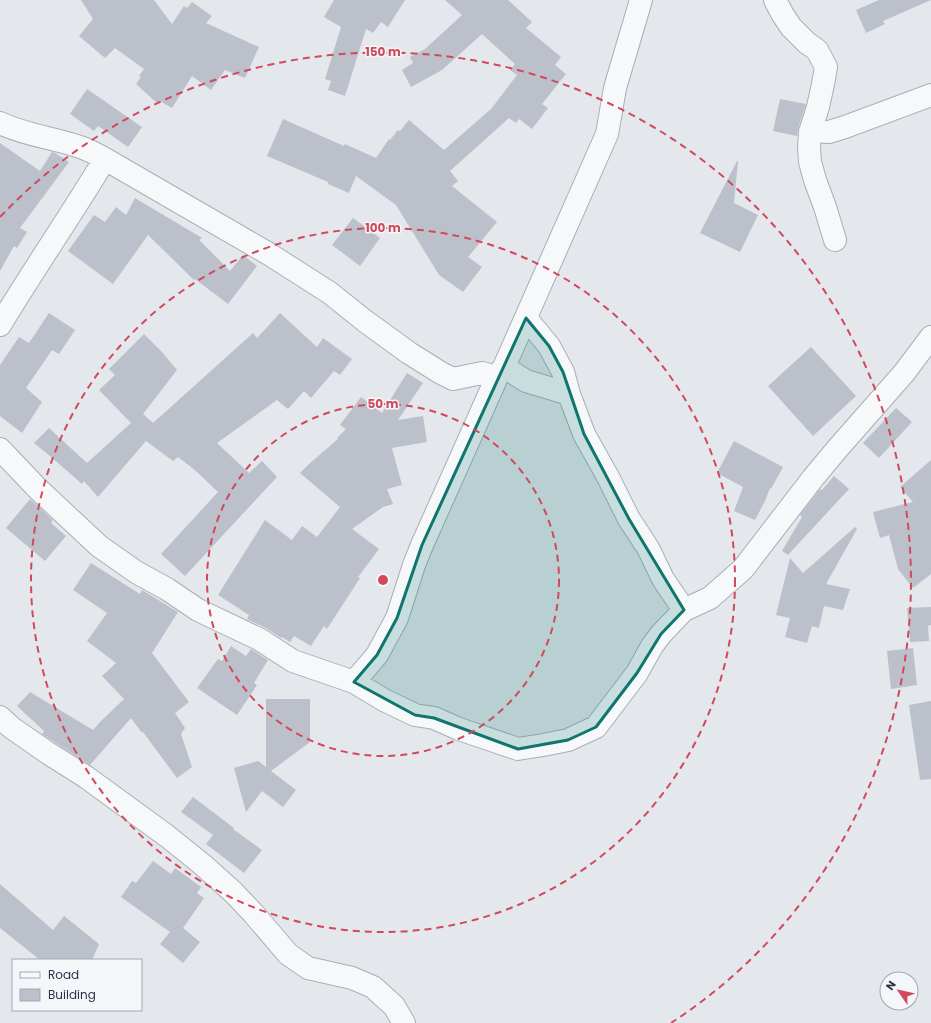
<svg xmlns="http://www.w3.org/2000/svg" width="931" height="1023" viewBox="0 0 931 1023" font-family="Poppins,sans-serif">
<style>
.building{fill:#bbc0ca}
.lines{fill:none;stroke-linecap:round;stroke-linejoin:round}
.minor-casing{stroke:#a9aeb7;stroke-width:24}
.minor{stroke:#f7f8fa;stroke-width:22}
.marked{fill:#0f766e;fill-opacity:0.2;stroke:#0f766e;stroke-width:3;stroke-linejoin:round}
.ring{fill:none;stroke:#d1495b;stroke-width:2;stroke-dasharray:7 5}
.centre{fill:#d1495b;stroke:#f4f6f9;stroke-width:2}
.ring-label{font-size:12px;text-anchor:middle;font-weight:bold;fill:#d1495b;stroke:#f4f6f9;stroke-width:3;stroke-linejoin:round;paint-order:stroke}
</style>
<rect width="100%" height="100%" fill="#e4e7ec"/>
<path class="building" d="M 81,0 L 154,0 L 172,24 L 184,6 L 187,8 L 192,2 L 212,16 L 206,23 L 259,47 L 245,78 L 225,70 L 211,90 L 192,76 L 172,108 L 160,101 L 158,104 L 136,84 L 141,77 L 139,76 L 144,69 L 115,48 L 105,58 L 79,36 L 93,19 Z
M 334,0 L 405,0 L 388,27 L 381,22 L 373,33 L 366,29 L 345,96 L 328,90 L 331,81 L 325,79 L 341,27 L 324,17 Z
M 445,0 L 508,0 L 532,22 L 526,28 L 561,57 L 555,65 L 566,74 L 542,104 L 548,108 L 532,129 L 519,119 L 516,123 L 509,118 L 450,171 L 458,181 L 452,186 L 497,222 L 468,257 L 482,267 L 463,292 L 439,275 L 396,205 L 356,176 L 349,193 L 328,184 L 328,182 L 267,156 L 283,119 L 344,146 L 345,144 L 376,158 L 389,139 L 390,140 L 398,130 L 400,131 L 409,120 L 444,150 L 491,109 L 517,75 L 510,70 L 515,64 L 482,34 L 442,70 L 411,87 L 402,70 L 413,63 L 410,57 L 425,49 L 462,15 Z
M 879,0 L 931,0 L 883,21 L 885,24 L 866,33 L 856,10 Z
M 87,89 L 142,127 L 128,147 L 98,126 L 94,131 L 70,114 Z
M 780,99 L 806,104 L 798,128 L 797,136 L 773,131 Z
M 0,143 L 40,171 L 52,152 L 55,153 L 69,162 L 20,228 L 27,232 L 17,248 L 14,246 L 0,271 Z
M 737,161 L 738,161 L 734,203 L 758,215 L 740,252 L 700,233 Z
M 135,198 L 202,238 L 199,240 L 230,271 L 243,255 L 257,266 L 228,304 L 195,279 L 194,280 L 148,235 L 113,284 L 68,251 L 94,215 L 105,222 L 116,207 L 126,215 Z
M 353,218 L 380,238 L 360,266 L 332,245 Z
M 49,313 L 75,330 L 59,354 L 52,350 L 26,388 L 42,402 L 22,433 L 0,416 L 0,365 L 19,337 L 29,343 Z
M 280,313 L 317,347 L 323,338 L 352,359 L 340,375 L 334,371 L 311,398 L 304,391 L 288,409 L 277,400 L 217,443 L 249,473 L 262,461 L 277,477 L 185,576 L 161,554 L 218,492 L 196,471 L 178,457 L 173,461 L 146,441 L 98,497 L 84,481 L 82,484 L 50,456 L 34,443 L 49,428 L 87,463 L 131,423 L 99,390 L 115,375 L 109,369 L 144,334 L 162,352 L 177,370 L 143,414 L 153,423 L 253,333 L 257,338 Z
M 811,347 L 856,396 L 813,436 L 768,386 Z
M 407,373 L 423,383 L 398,420 L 423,416 L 427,442 L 392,448 L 402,485 L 387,489 L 393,504 L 383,507 L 352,529 L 379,549 L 358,577 L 360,578 L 327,629 L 324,626 L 311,646 L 294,636 L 290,642 L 282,637 L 281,638 L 266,628 L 247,619 L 249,615 L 218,595 L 265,520 L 292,540 L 302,526 L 317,537 L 340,507 L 300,473 L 309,464 L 338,439 L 337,438 L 346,429 L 340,425 L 361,397 L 382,413 Z
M 896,408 L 912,422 L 879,458 L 863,443 Z
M 734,441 L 783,467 L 771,489 L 770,488 L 765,501 L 755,520 L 734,511 L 743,487 L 717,473 Z
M 931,460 L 931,574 L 913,588 L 898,569 L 889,535 L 880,538 L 873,512 L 913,502 L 900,487 Z
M 834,476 L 849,489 L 788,555 L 782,551 L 802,517 L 800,515 L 820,489 L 822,490 Z
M 30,499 L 53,520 L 51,523 L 66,536 L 45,561 L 6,528 Z
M 855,527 L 857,529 L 826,584 L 850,589 L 843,610 L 824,606 L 819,628 L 812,626 L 807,643 L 785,637 L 790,618 L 776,615 L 790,558 L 803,573 Z
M 91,563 L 140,594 L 142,590 L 178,612 L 152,653 L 189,702 L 175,713 L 185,728 L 181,734 L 192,767 L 177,778 L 143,732 L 142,733 L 131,718 L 90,765 L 42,734 L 44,731 L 17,706 L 30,692 L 93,730 L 100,722 L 124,699 L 102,676 L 116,663 L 87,641 L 107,613 L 73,590 Z
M 931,607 L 931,625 L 928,626 L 929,641 L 910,642 L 907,608 Z
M 231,646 L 246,656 L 251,649 L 268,660 L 254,683 L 257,685 L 237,715 L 197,688 L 218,659 L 222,661 Z
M 913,648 L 917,685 L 891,689 L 887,651 Z
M 266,699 L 310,699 L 310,742 L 271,771 L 296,790 L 283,807 L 262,791 L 246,812 L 234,768 L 258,761 L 266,767 Z
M 931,701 L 931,779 L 920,780 L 909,705 Z
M 193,797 L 234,828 L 233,829 L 262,850 L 244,873 L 206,844 L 213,835 L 181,812 Z
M 153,861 L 171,874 L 175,868 L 201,887 L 197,893 L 204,898 L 183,928 L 200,942 L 183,963 L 160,944 L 170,932 L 121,897 L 132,881 L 136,883 Z
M 0,884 L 53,930 L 64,916 L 99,944 L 92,960 L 40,960 L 0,928 Z"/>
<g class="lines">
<defs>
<path id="minor" d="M 775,0 L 783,15 L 791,27 L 807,43 L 817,50 L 826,67 L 823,84 L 818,107 L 810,132 L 809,147 L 810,162 L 815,180 L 825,207 L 835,240
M 0,123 C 27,136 56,138 83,148 C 91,151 98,155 105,159 L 269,254 L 330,293 L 365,321 L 409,353 L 441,373 L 453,379 L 482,373 L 497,377
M 810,132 L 814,131 L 829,132 L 845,127 L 931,95
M 526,318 L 549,346 L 563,372 L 569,394 L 584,434 L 608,477 L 629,519 L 648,548 L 663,579 L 684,610
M 0,325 C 34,269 71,215 105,159
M 504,367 L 526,381 L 569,394
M 0,449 L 38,489 L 99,546 L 136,572 L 167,589 L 198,610 L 259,639 L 293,661 L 354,682 L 384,700 L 415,715 L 434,718 L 459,729 L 518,749 L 543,745 L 568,740 L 596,727 L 637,673 L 652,646 L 661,634 L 684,610 L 710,598 L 743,569 L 813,478 L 838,448 L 904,373 L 931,337
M 354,682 L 360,675 L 377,655 L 397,618 L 414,565 L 422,545 L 497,377 L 504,367 L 607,134 L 615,88 L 641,0
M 0,717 L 12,728 L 48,753 L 86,777 L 167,836 L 203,865 L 233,892 L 253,913 L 288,954 L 308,968 L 352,978 L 373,987 L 394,1006 L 404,1023"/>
</defs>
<use href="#minor" class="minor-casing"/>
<use href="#minor" class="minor"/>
</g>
<path class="marked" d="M 526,318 L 549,346 L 563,372 L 584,434 L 629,519 L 684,610 L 661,634 L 637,673 L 596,727 L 568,740 L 518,749 L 434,718 L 415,715 L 354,682 L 377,655 L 397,618 L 422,545 Z"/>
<g class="ring">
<circle cx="383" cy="580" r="176"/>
<circle cx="383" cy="580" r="352"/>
<path d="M0 217A528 528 0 1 1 671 1023"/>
</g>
<circle cx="383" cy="580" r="6" class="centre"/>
<g class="ring-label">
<text x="383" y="56">150 m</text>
<text x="383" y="232">100 m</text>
<text x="383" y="408">50 m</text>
</g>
<rect x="12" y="959" width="130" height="52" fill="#f4f6f9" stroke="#a4a8b1"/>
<rect x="20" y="972" width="20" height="6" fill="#f7f8fa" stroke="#a4a8b1"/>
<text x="48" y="979" font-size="12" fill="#2b3445">Road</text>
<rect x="20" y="989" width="20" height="12" fill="#bbc0ca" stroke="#a4a8b1"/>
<text x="48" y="999" font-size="12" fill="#2b3445">Building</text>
<g transform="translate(899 991) rotate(304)"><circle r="19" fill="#f4f6f9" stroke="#a4a8b1"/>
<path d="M0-3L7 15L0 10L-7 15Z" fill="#d1495b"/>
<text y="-6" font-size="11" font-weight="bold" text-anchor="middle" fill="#2b3445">N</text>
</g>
</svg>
